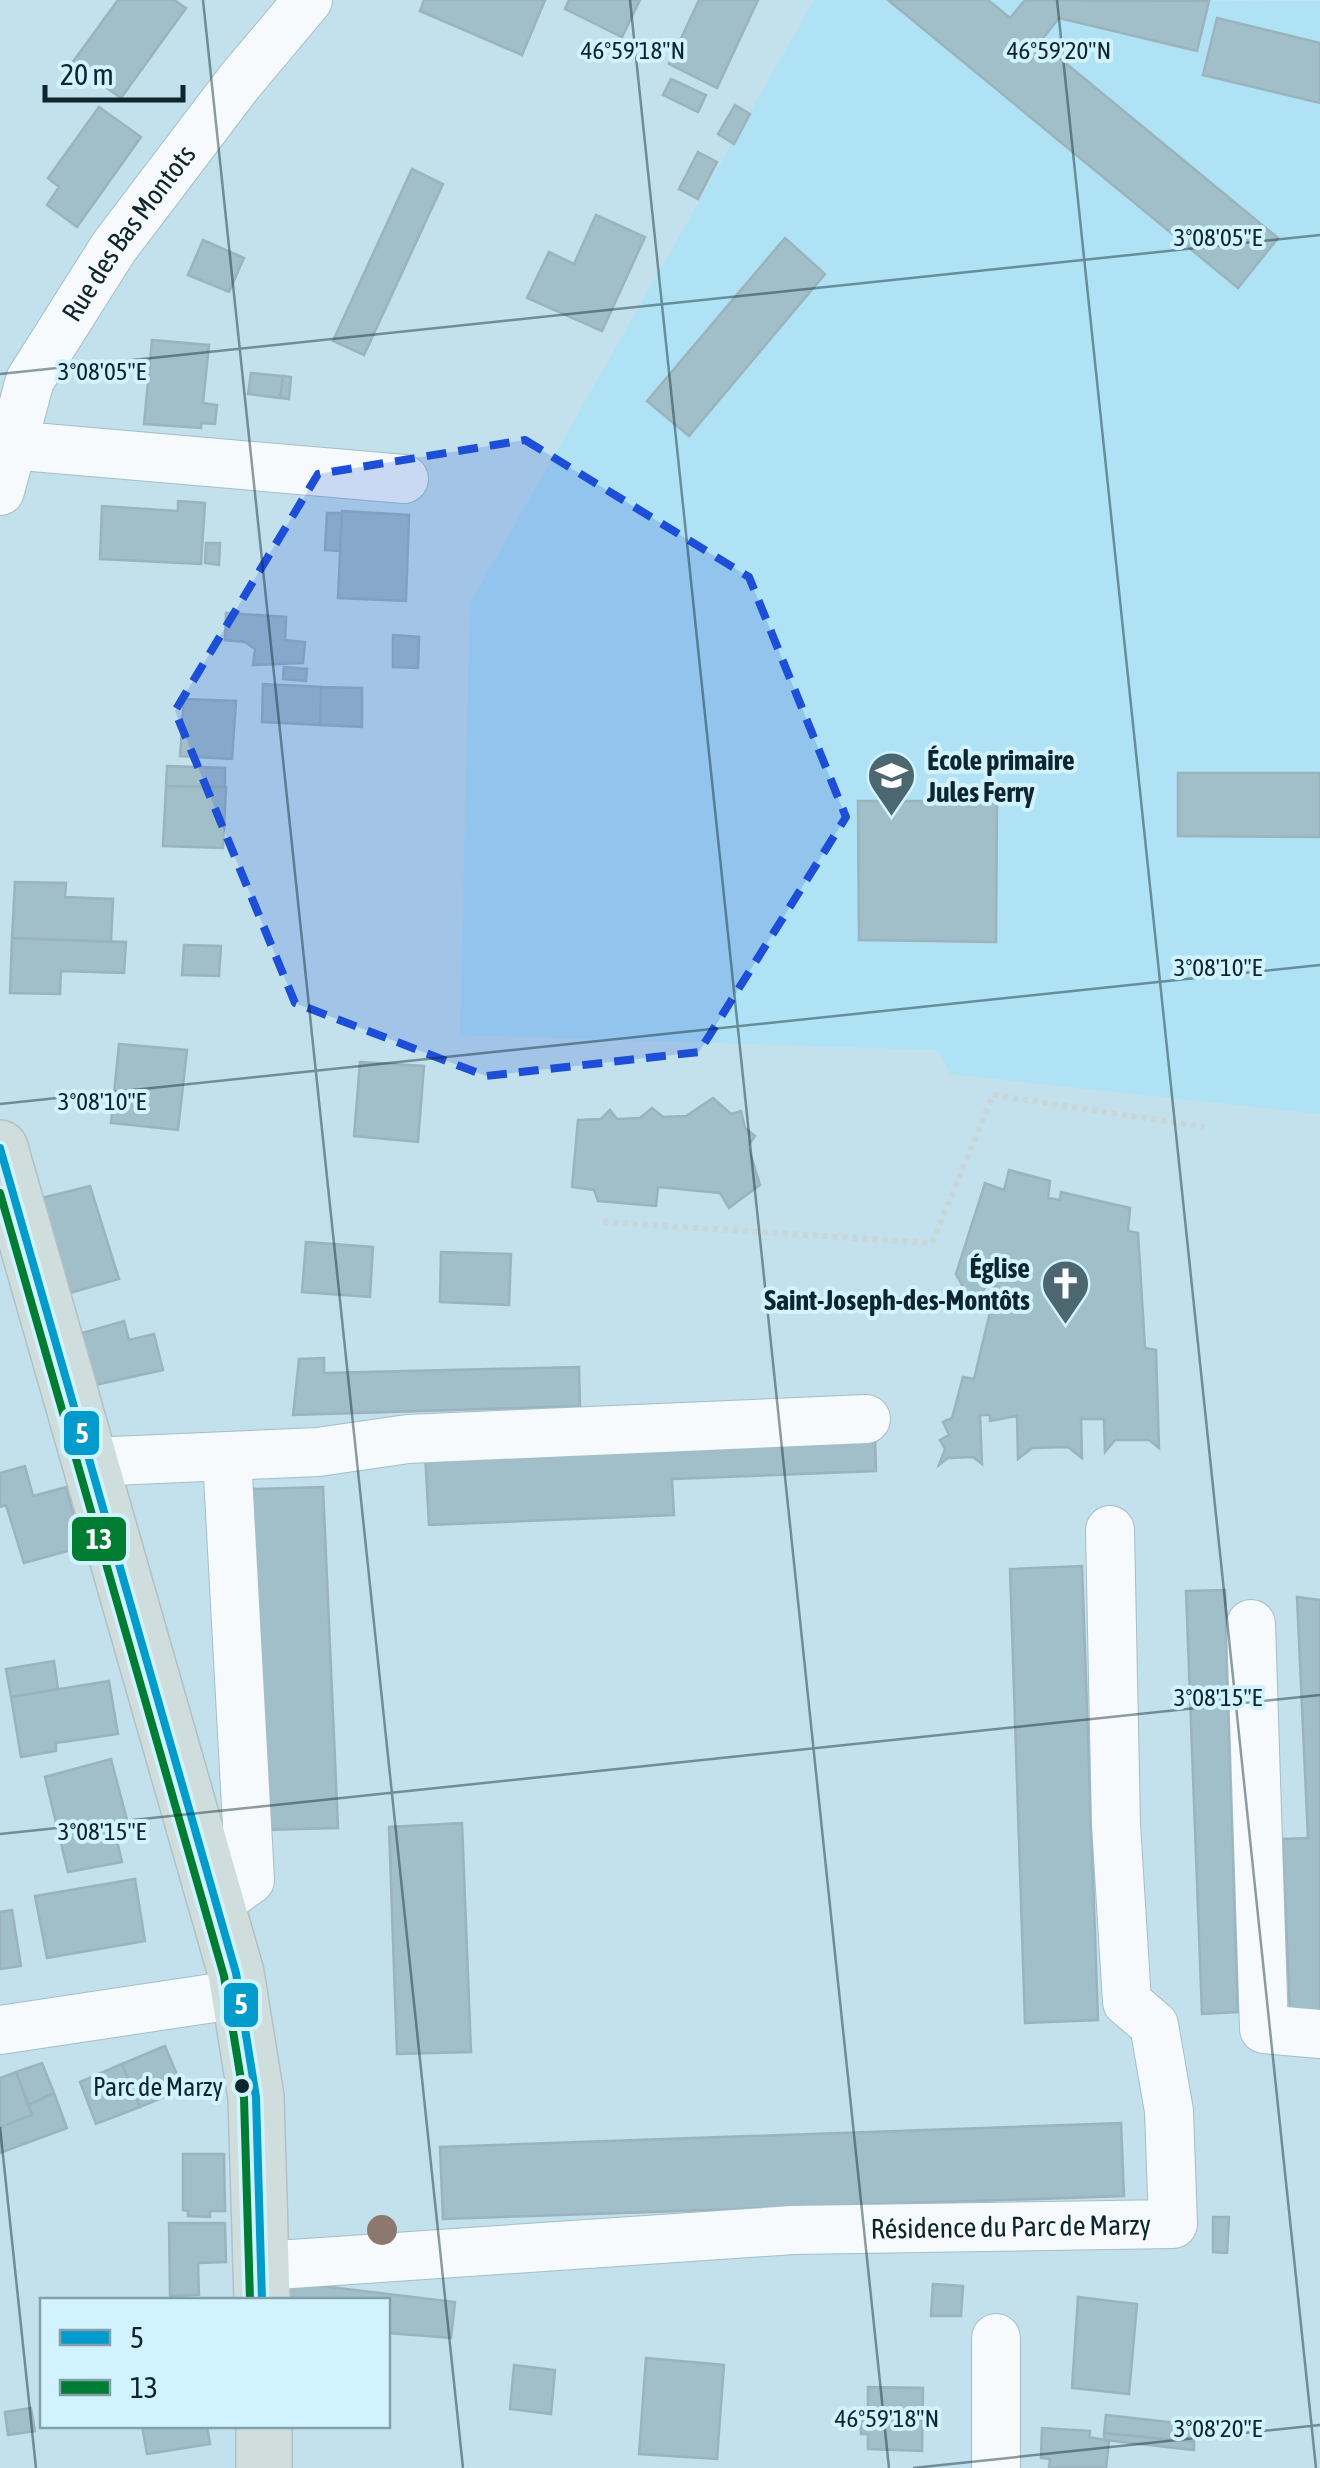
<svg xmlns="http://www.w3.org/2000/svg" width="1320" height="2468" viewBox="0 0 1320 2468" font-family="'Asap Condensed',sans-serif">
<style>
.built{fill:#afe2f4}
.building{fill:#a1bfc9;stroke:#9bb3bc;stroke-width:2.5}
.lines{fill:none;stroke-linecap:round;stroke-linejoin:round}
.minor-casing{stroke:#a5bec7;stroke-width:50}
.major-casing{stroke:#b1c1c6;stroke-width:58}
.path{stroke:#cbd5d8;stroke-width:6;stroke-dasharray:5 5;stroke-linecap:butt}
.minor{stroke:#f6fafc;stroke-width:48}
.major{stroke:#cfdedc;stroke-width:55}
.bus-1-casing{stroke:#d1f3ff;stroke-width:15}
.bus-2-casing{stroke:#d1f3ff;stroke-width:15}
.bus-1{stroke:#019bcc;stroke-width:8}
.bus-2{stroke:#007d32;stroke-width:8}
.tree{fill:#8c786e}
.marked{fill:#1d4ed8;fill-opacity:0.2;stroke:#1d4ed8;stroke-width:8;stroke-dasharray:20 12;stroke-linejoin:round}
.ticks{fill:none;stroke:#0e252d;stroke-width:2.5;stroke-opacity:0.45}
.bus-dot{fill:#0e252d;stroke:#d1f3ff;stroke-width:4}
.labels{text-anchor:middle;stroke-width:8;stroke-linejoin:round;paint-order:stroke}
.bus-label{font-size:26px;fill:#0e252d;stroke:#d1f3ff;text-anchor:end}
.street-label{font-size:28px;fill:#0e252d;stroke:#d1f3ff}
.poi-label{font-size:28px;font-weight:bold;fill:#0e252d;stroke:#d1f3ff;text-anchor:start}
.ticks-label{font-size:25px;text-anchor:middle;fill:#0e252d;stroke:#d1f3ff;stroke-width:8;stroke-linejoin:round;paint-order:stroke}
.line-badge{stroke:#d1f3ff;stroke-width:4}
.badge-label{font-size:28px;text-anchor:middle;font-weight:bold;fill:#fff}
</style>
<rect width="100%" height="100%" fill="#c2e1ec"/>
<path class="built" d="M 814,0 L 1320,1 L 1320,1114 L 950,1074 L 938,1050 L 460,1035 L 470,603 Z"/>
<path class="building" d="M 118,0 L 174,0 L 186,8 L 121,98 L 72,63 Z
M 424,0 L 545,0 L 522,55 L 420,11 Z
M 569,0 L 640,0 L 622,37 L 565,9 Z
M 699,0 L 758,0 L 717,88 L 669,64 Z
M 888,0 L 988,0 L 1010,18 L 1025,0 L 1209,1 L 1197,51 L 1059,18 L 1040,42 L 1278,238 L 1238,288 Z
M 1217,18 L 1320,43 L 1320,103 L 1203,75 Z
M 671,79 L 706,95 L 698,112 L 663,95 Z
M 735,105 L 750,114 L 734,144 L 718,134 Z
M 99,107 L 141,137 L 77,227 L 47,205 L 59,187 L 48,178 Z
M 698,152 L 717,162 L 698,199 L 679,189 Z
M 412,169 L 443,184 L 364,355 L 333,341 Z
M 596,215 L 645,237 L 602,331 L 527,298 L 549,252 L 574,264 Z
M 785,238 L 825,274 L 689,436 L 647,401 Z
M 203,240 L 244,258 L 229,292 L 188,275 Z
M 152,340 L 209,345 L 203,403 L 217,405 L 215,424 L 201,423 L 201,428 L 144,424 Z
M 251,373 L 283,376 L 280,398 L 248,394 Z
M 283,376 L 291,377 L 289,399 L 280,398 Z
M 178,501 L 205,503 L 201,564 L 100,559 L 102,506 L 178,511 Z
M 342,511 L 409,515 L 406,601 L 338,598 Z
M 327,513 L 342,513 L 340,551 L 325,550 Z
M 206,543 L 220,543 L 219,565 L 205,563 Z
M 226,613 L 286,617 L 285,640 L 305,642 L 303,663 L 253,665 L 255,649 L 245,642 L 225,640 Z
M 393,635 L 419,637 L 418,668 L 393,667 Z
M 284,667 L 307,669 L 306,681 L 283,679 Z
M 263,684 L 321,687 L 320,725 L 262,722 Z
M 321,687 L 362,688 L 362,727 L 320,725 Z
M 184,699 L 236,701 L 232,759 L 180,756 Z
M 167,766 L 225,768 L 225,787 L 166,786 Z
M 1178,773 L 1320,773 L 1320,837 L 1178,836 Z
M 166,786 L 226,787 L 223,848 L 163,846 Z
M 858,801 L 997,801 L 996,942 L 859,940 Z
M 15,882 L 66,883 L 65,897 L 113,899 L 111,942 L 12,938 Z
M 12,938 L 126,942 L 124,973 L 61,971 L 60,994 L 10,993 Z
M 184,945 L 221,946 L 219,976 L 182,975 Z
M 119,1044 L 187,1050 L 178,1130 L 111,1123 Z
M 360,1062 L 424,1066 L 418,1142 L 354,1136 Z
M 713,1098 L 731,1114 L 741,1111 L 745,1128 L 755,1136 L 748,1146 L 760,1185 L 729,1208 L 720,1193 L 658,1187 L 656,1206 L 598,1201 L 594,1190 L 572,1187 L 578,1120 L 601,1119 L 610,1110 L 617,1119 L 640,1118 L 652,1108 L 663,1117 L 686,1116 Z
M 1009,1170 L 1050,1181 L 1048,1198 L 1060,1200 L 1061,1192 L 1130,1208 L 1128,1231 L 1138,1233 L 1145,1348 L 1156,1350 L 1159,1448 L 1149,1440 L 1115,1440 L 1105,1452 L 1104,1419 L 1081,1419 L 1082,1458 L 1068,1447 L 1032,1448 L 1018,1459 L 1017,1416 L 990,1421 L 990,1415 L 980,1415 L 982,1464 L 973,1457 L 948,1458 L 939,1465 L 945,1449 L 940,1440 L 949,1435 L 943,1422 L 952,1418 L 963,1377 L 974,1379 L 996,1287 L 987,1285 L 973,1305 L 956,1274 L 985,1183 L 1004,1190 Z
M 90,1186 L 119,1279 L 70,1293 L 42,1198 Z
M 306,1242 L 373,1247 L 370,1297 L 302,1292 Z
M 441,1252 L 511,1254 L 509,1305 L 440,1302 Z
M 124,1321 L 129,1340 L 154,1334 L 163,1370 L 95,1385 L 82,1333 Z
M 324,1358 L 324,1373 L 579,1367 L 580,1406 L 293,1415 L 299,1359 Z
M 875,1437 L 876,1471 L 672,1479 L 674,1515 L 429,1525 L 425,1452 Z
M 25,1466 L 33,1496 L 66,1487 L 82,1547 L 24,1563 L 6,1505 L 0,1507 L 0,1473 Z
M 323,1487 L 338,1828 L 264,1830 L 251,1489 Z
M 1082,1566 L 1098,2020 L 1025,2023 L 1010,1569 Z
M 1225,1590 L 1238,2012 L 1202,2014 L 1186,1591 Z
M 1297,1597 L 1320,1600 L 1320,2011 L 1290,2012 L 1282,1839 L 1308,1838 Z
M 54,1661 L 58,1689 L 11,1697 L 6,1669 Z
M 109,1681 L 118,1734 L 56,1743 L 56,1751 L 21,1757 L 11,1697 Z
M 111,1759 L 127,1820 L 113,1824 L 122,1862 L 68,1872 L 45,1777 Z
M 462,1823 L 471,2052 L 397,2054 L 389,1827 Z
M 135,1879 L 145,1941 L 47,1958 L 35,1896 Z
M 12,1910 L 21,1966 L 0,1969 L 0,1912 Z
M 165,2046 L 183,2089 L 140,2107 L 122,2064 Z
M 42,2063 L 54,2093 L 29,2105 L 16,2072 Z
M 122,2064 L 140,2107 L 96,2124 L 80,2082 Z
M 16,2072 L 32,2115 L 0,2127 L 0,2078 Z
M 54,2093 L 67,2128 L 0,2153 L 0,2127 L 32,2115 L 29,2105 Z
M 1121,2123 L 1124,2196 L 443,2219 L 440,2147 Z
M 183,2154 L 224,2154 L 225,2211 L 210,2211 L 210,2217 L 188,2216 L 188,2211 L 183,2210 Z
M 1213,2217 L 1229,2217 L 1227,2253 L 1213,2252 Z
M 169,2223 L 225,2223 L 226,2262 L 198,2263 L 199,2295 L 170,2296 Z
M 288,2282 L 455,2302 L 451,2338 L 388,2333 L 388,2300 L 288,2300 Z
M 933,2284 L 963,2286 L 961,2316 L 931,2316 Z
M 1078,2297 L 1137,2304 L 1129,2394 L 1072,2388 Z
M 646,2358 L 724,2365 L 717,2459 L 639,2454 Z
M 514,2365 L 555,2370 L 551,2414 L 510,2409 Z
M 868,2387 L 923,2388 L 922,2451 L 868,2449 L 868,2434 L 861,2434 L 861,2417 L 868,2417 Z
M 31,2408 L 35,2431 L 8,2435 L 5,2412 Z
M 1106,2415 L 1196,2425 L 1194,2442 L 1104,2433 Z
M 142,2426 L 207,2426 L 210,2444 L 147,2454 Z
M 1042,2428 L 1090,2431 L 1089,2437 L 1109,2441 L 1106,2468 L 1049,2468 L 1050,2459 L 1041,2458 Z
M 1104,2433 L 1194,2442 L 1194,2450 L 1104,2440 Z"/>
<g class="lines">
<defs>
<g id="minor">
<path d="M 10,445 L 404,479"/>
<path id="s1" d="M 0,491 L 30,380 L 114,247 L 240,81 L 308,0"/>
<path d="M 90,1462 L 318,1452 L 408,1439 L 866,1419"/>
<path d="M 1251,1624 L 1264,2029 L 1320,2034"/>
<path d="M 219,1902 L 250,1880 L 227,1457"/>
<path d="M 0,2030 L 240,1994"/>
<path id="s2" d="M 262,2266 L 793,2230 L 1173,2224 L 1169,2111 L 1154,2025 L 1127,2002 L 1116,1824 L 1110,1530"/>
<path d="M 996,2468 L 996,2338"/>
</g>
<path id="major" d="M 0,1148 L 236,1973 L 256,2097 L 262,2300
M 264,2426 L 264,2468"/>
</defs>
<use href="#minor" class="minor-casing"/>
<use href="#major" class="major-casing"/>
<path class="path" d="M 603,1222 L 932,1243 L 993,1095 L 1204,1127"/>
<use href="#minor" class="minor"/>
<use href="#major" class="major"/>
<defs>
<path id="bus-1" d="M 0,1148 L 236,1973 L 256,2097 L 262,2300"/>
<path id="bus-2" d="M 0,1193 L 224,1976 L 244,2098 L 250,2300"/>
</defs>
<use href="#bus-1" class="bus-1-casing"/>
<use href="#bus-2" class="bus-2-casing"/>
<use href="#bus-1" class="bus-1"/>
<use href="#bus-2" class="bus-2"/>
</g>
<circle class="tree" cx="382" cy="2230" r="15"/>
<path class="marked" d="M 525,440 L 749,577 L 846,817 L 699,1052 L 486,1076 L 295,1003 L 175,711 L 318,474 Z"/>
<path class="ticks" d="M 203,0 L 463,2468M 630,0 L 889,2468M 1057,0 L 1316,2468M 0,374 L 1320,235M 0,1104 L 1320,965M 0,1834 L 1320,1695M 0,2127 L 36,2468M 913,2468 L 1320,2425"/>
<defs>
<symbol id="school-pin" viewBox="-11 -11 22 30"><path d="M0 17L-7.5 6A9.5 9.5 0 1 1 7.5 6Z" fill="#4d6770" stroke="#d1f3ff"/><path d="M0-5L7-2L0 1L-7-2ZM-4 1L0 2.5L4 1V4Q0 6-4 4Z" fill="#fff"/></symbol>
<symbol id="church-pin" viewBox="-11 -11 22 30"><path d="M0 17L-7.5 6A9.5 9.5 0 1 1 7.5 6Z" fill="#4d6770" stroke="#d1f3ff"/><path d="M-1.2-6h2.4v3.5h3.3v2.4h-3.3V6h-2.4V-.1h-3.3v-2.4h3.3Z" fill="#fff"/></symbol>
</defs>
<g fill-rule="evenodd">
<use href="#school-pin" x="864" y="748" width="55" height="75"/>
<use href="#church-pin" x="1038" y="1256" width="55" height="75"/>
</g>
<circle class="bus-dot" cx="242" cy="2086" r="9"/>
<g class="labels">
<g class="bus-label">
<text x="223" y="2096">Parc de Marzy</text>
</g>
<g class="street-label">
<text dy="10" stroke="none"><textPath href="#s1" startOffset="292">Rue des Bas Montots</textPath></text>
<text dy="10" stroke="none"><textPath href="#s2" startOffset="750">Résidence du Parc de Marzy</textPath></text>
</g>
<g class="poi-label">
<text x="927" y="770">École primaire<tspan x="927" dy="32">Jules Ferry</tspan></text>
<text x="1030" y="1278" text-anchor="end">Église<tspan x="1030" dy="32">Saint-Joseph-des-Montôts</tspan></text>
</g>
</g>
<g class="ticks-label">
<text x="633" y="59">46°59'18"N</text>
<text x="1059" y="59">46°59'20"N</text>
<text x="1218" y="246">3°08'05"E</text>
<text x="102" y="380">3°08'05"E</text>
<text x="1218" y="976">3°08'10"E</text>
<text x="102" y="1110">3°08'10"E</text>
<text x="1218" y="1706">3°08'15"E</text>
<text x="102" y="1840">3°08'15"E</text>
<text x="887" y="2427">46°59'18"N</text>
<text x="1218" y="2437">3°08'20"E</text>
</g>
<g class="line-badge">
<rect x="62" y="1409" width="39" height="48" rx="10" fill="#019bcc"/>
<rect x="70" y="1515" width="58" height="48" rx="10" fill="#007d32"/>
<rect x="222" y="1981" width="38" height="48" rx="10" fill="#019bcc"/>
</g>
<g class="badge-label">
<text x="82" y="1443">5</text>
<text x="99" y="1549">13</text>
<text x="241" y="2014">5</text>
</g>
<rect x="40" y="2298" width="350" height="130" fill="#d1f3ff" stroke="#83a1ab" stroke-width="2.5"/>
<rect x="60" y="2330" width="50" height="15" fill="#019bcc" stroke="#83a1ab" stroke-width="2.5"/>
<text x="130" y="2348" font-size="30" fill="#0e252d">5</text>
<rect x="60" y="2380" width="50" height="15" fill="#007d32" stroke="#83a1ab" stroke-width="2.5"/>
<text x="130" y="2398" font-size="30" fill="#0e252d">13</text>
<path d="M45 85v15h138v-15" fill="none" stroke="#0e252d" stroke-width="5"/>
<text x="60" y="85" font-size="30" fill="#0e252d" stroke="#d1f3ff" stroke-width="8" paint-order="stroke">20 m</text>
</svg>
